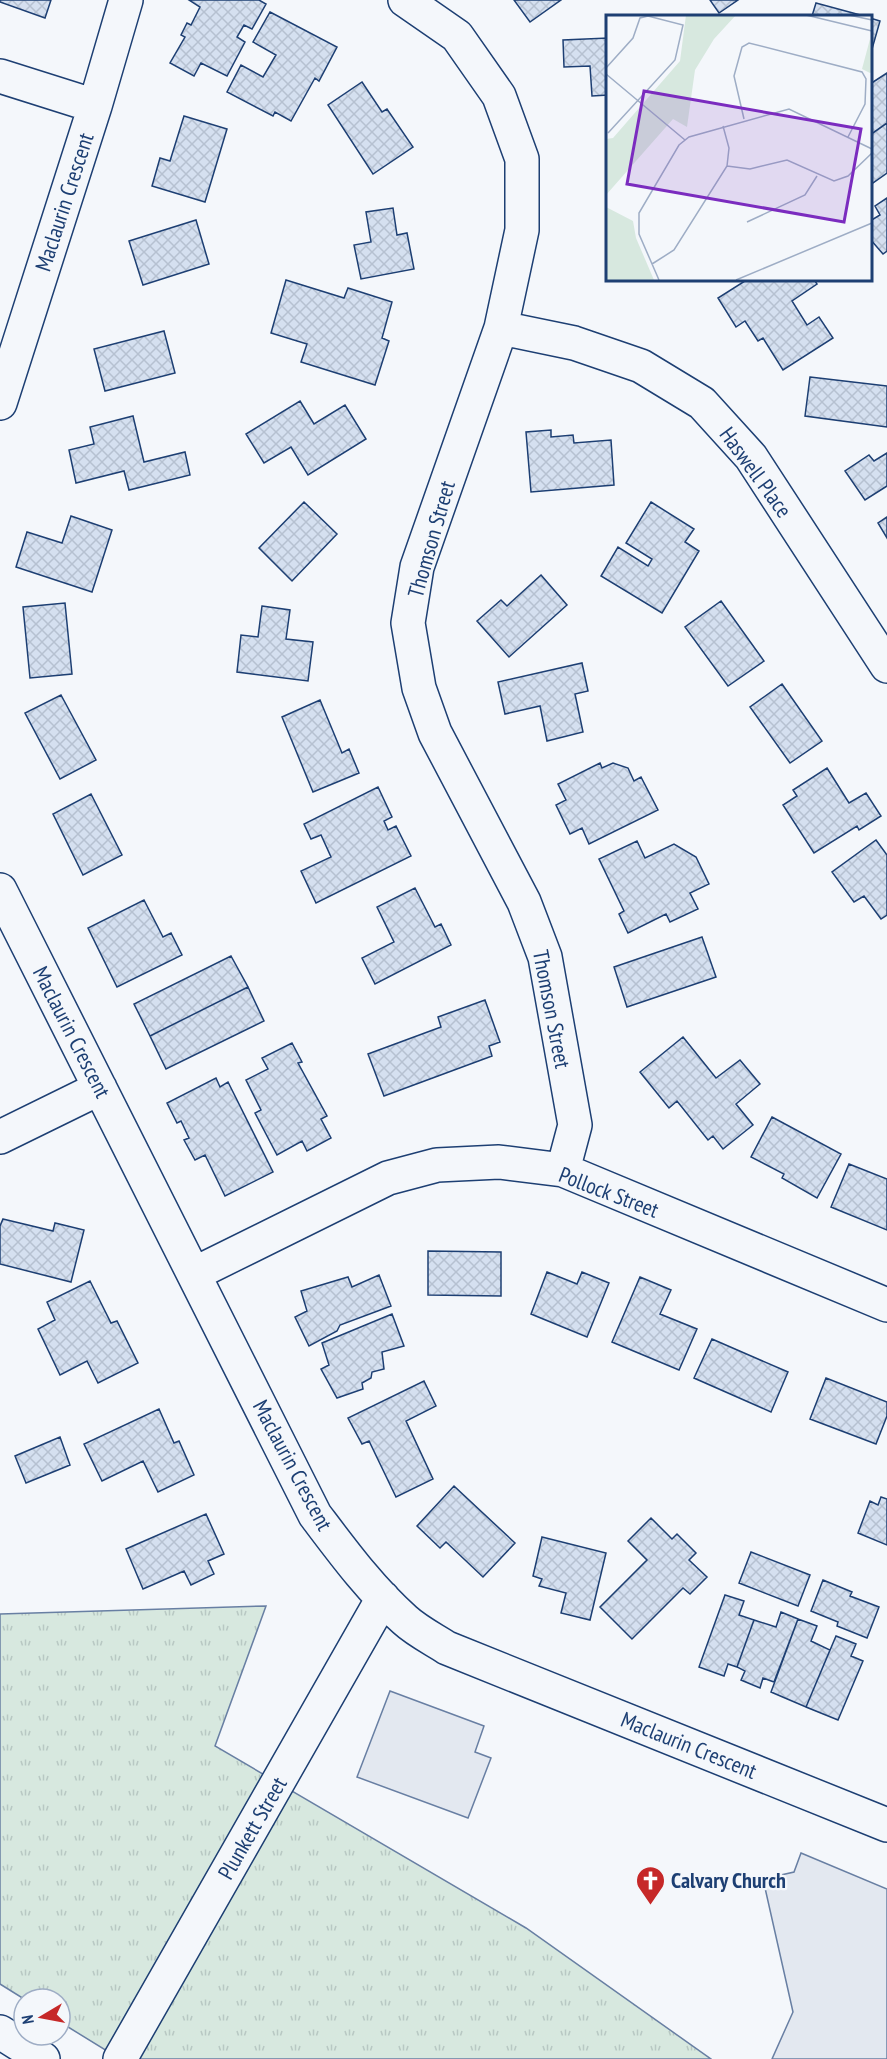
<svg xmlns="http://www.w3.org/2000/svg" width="887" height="2059" viewBox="0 0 887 2059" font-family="'PT Sans Narrow',sans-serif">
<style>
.grass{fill:url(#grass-tufts);stroke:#687fa3;stroke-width:1.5}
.parking{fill:#e3e8f0;stroke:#687fa3;stroke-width:1.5}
.building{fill:url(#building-cross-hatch);stroke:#1d3f73;stroke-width:1.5}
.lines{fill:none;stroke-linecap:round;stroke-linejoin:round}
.minor-casing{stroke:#1d3f73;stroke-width:36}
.minor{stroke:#f4f7fb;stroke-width:33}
.labels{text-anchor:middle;stroke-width:4.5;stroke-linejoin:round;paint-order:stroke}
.street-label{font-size:22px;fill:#1d3f73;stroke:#f4f7fb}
.poi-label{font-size:22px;font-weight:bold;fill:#1d3f73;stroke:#f4f7fb;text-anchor:start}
.inset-road{fill:none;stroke:#9eadc5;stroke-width:1.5}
.view{fill:#7b2cbf;fill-opacity:0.15;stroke:#7b2cbf;stroke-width:3}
.inset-edge{fill:none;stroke:#1d3f73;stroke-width:3}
</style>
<defs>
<pattern id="grass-tufts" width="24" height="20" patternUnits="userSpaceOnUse" patternTransform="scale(1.5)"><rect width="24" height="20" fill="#d7e8df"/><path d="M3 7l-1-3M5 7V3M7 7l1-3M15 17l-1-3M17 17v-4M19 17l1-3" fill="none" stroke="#b8c8c3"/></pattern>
<pattern id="building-cross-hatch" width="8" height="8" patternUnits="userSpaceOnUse" patternTransform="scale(1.5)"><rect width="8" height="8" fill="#d5e0f0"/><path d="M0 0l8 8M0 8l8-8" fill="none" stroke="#b6c1d1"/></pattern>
</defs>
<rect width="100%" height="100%" fill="#f4f7fb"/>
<path class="grass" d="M 266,1606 L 215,1746 L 526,1928 L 711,2059 L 120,2059 L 60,2022 L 60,1999 L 24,1999 L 0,1984 L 0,1614 Z"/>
<path class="parking" d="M 390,1691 L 484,1726 L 475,1752 L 491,1758 L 468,1818 L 357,1777 Z
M 801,1853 L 887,1889 L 887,2059 L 772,2059 L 793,2012 L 763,1879 L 794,1872 Z"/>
<path class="building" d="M 0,0 L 51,0 L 45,18 L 0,2 Z
M 259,0 L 266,4 L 252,29 L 244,25 L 237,37 L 245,42 L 227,76 L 201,63 L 194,76 L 170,63 L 185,37 L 181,35 L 187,23 L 191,25 L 200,7 L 189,0 Z
M 514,0 L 561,0 L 530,22 Z
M 710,0 L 738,0 L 719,13 Z
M 816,3 L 864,16 L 812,16 Z
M 270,12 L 337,47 L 319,81 L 315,78 L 291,121 L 275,112 L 273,116 L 227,92 L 241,65 L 263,77 L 276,55 L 253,42 Z
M 870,18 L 880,21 L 870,56 Z
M 608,38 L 608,95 L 592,96 L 590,66 L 564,67 L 563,40 Z
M 887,73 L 887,123 L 870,135 L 870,84 Z
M 362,82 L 382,112 L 387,109 L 413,147 L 373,174 L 328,105 Z
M 184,116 L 227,129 L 205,202 L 152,186 L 160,158 L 170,161 Z
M 887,123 L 887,173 L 870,185 L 870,135 Z
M 887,198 L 887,251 L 883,254 L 870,239 L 870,221 L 880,215 L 875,206 Z
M 393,208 L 397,235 L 407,233 L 414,269 L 361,279 L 354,245 L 371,242 L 366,212 Z
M 196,220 L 209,264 L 143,285 L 129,241 Z
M 748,279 L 814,279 L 817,284 L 792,301 L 807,325 L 819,317 L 833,338 L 783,370 L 763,338 L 758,341 L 745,321 L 736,327 L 718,298 Z
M 286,280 L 344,298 L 348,288 L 392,302 L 382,338 L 389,341 L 375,385 L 301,362 L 307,344 L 271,333 Z
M 164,331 L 175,373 L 105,391 L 94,349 Z
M 810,377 L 887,386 L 887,427 L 805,416 Z
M 300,401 L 314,424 L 345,405 L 366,439 L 308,475 L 291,447 L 264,463 L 246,434 Z
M 133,416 L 144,462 L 185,452 L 190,475 L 129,490 L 124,471 L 76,483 L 69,450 L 94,444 L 90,427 Z
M 551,430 L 551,437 L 573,435 L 574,443 L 611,440 L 614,485 L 531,492 L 526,432 Z
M 887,453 L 887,486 L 865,500 L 845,471 L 869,455 L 874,461 Z
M 304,502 L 337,534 L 292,581 L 259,548 Z
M 651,502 L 694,529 L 685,542 L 699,551 L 662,613 L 601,576 L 618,547 L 648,566 L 652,559 L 626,543 Z
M 71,516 L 112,530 L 92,592 L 16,567 L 27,532 L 62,543 Z
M 887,517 L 887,538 L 878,523 Z
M 541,575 L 567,605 L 509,657 L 477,621 L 501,600 L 507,606 Z
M 721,601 L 764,661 L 728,686 L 685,627 Z
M 65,603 L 72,674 L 30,678 L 23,607 Z
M 262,606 L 290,610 L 286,639 L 313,642 L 308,681 L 237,672 L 241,635 L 258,637 Z
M 582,663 L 588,691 L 575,694 L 583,732 L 547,741 L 540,706 L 505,714 L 498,682 Z
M 782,684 L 822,741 L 790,763 L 750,707 Z
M 61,695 L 96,760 L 60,779 L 25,713 Z
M 320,700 L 342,753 L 349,749 L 359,773 L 313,792 L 282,717 Z
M 600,763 L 602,768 L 613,763 L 628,768 L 634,781 L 641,777 L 658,810 L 589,844 L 582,828 L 570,834 L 556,805 L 566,800 L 558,784 Z
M 827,768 L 849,803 L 866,793 L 881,816 L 859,830 L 857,826 L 814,853 L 783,805 L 797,796 L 793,790 Z
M 378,787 L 392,817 L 384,821 L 388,830 L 396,826 L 411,856 L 316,903 L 301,871 L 331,857 L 321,835 L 311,839 L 304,824 Z
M 91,794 L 122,855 L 83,875 L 53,814 Z
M 876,840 L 887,855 L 887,915 L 881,919 L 864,896 L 854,902 L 832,872 Z
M 637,841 L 645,858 L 674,844 L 696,857 L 709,884 L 690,893 L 698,909 L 670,922 L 666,914 L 628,933 L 619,914 L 624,911 L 599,859 Z
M 415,888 L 435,927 L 441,924 L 451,945 L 375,984 L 362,958 L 394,942 L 377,907 Z
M 144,900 L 163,937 L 171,933 L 182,955 L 117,987 L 88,928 Z
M 702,937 L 716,977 L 627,1007 L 614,967 Z
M 231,956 L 248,987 L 150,1036 L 134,1004 Z
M 248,987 L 264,1021 L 166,1069 L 150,1036 Z
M 485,1000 L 500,1042 L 489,1046 L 492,1056 L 384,1096 L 368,1054 L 441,1027 L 438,1017 Z
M 683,1037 L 716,1078 L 740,1060 L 760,1084 L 736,1104 L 753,1125 L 723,1149 L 713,1136 L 708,1140 L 677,1101 L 669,1108 L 640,1072 Z
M 292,1043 L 302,1062 L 298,1063 L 327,1116 L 321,1119 L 331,1138 L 307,1151 L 302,1141 L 277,1155 L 255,1113 L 261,1110 L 246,1080 L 268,1069 L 262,1058 Z
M 216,1078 L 220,1087 L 228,1082 L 273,1172 L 225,1196 L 205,1155 L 195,1160 L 184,1140 L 189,1138 L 181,1121 L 177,1123 L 167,1103 Z
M 772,1117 L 841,1154 L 817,1198 L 782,1178 L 784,1174 L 751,1157 Z
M 849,1164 L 887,1179 L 887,1230 L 831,1207 Z
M 3,1219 L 53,1231 L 55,1223 L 84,1230 L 71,1282 L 0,1264 L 0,1226 Z
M 428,1251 L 501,1252 L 501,1296 L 428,1295 Z
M 547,1272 L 577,1284 L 582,1272 L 609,1283 L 587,1337 L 531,1314 Z
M 379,1275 L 391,1306 L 340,1325 L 337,1331 L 309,1346 L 295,1317 L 307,1311 L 301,1291 L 348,1277 L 352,1287 Z
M 640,1277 L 671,1290 L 660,1314 L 697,1329 L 679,1370 L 612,1342 Z
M 90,1281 L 111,1323 L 117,1321 L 138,1363 L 98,1383 L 87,1361 L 60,1375 L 38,1329 L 55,1320 L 47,1302 Z
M 392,1314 L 404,1346 L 382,1352 L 384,1369 L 372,1372 L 371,1378 L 362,1383 L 363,1389 L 337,1398 L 321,1369 L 329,1365 L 322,1343 Z
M 712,1339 L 788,1372 L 771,1412 L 694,1378 Z
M 826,1378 L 887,1402 L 887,1416 L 876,1444 L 810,1419 Z
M 424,1381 L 436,1406 L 406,1421 L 433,1479 L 396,1497 L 369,1441 L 362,1444 L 348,1418 Z
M 159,1409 L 174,1443 L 179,1441 L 194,1475 L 158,1492 L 143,1461 L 102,1481 L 84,1444 Z
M 60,1437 L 70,1465 L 26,1483 L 15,1456 Z
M 454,1486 L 515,1543 L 483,1577 L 446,1542 L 440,1548 L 417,1526 Z
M 881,1497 L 887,1499 L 887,1545 L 858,1533 L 870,1501 L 878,1505 Z
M 206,1514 L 224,1554 L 208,1561 L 214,1574 L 191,1585 L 184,1571 L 143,1589 L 126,1549 Z
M 651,1518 L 672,1539 L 677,1534 L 696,1553 L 689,1560 L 707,1577 L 690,1594 L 683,1588 L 632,1639 L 600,1607 L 647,1560 L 628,1541 Z
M 542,1537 L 606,1553 L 590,1620 L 561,1613 L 566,1593 L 539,1586 L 542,1579 L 533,1576 Z
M 751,1552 L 810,1575 L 798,1606 L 739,1583 Z
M 823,1580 L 852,1592 L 850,1596 L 879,1607 L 867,1638 L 837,1626 L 838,1622 L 811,1611 Z
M 725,1595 L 744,1601 L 739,1615 L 754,1620 L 737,1667 L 728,1664 L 724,1676 L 699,1667 Z
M 781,1612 L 798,1619 L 774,1682 L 763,1678 L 760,1688 L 741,1680 L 745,1671 L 737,1667 L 754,1620 L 776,1627 Z
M 798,1619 L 817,1626 L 811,1641 L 830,1650 L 806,1707 L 771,1692 Z
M 836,1636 L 856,1644 L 851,1656 L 863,1661 L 838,1720 L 806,1707 Z"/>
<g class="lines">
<defs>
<path id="minor" d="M 405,0 L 457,36 L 499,96 L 522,159 L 522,230 L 501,328 L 417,567 L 408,623 L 419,688 L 435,733 L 524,902 L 545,957 L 575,1125 L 563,1170
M 0,76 L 95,106
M 501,328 L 574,343 L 641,366 L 702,403 L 751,457 L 887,666
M 0,403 L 95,106 L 126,0
M 0,890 L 315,1515 C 343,1552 370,1589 405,1620 C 417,1631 433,1639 447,1648 L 887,1825
M 0,1137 L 100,1088
M 194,1274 L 388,1178 L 437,1165 L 499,1162 L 563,1170 L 887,1305
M 0,2032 L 43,2059
M 120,2059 L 383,1598"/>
</defs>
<use href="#minor" class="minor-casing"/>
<use href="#minor" class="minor"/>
</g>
<defs>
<symbol id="church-pin" viewBox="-11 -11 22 30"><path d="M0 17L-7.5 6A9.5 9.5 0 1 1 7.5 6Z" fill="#c62828" stroke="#f4f7fb"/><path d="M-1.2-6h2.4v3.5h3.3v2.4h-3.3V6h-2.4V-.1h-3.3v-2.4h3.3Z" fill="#fff"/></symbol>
</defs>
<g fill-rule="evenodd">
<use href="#church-pin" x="634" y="1864" width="33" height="45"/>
</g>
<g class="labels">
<g class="street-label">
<text transform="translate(64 202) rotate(-72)" y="8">Maclaurin Crescent</text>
<text transform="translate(756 472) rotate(54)" y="8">Haswell Place</text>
<text transform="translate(431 539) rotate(-74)" y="8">Thomson Street</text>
<text transform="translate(552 1009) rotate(79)" y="8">Thomson Street</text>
<text transform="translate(72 1032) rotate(63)" y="8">Maclaurin Crescent</text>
<text transform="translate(609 1192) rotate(21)" y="8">Pollock Street</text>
<text transform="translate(293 1465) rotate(62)" y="8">Maclaurin Crescent</text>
<text transform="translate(689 1745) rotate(22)" y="8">Maclaurin Crescent</text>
<text transform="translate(252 1828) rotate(-60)" y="8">Plunkett Street</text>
</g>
<g class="poi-label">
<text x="671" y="1888">Calvary Church</text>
</g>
</g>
<g transform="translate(606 15)">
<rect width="266" height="266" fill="#f4f7fb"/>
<path d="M 80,0 L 130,0 L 108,24 L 89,55 L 81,112 L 67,104 L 0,180 L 0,124 L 7,123 L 74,46 ZM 264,24 L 266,57 L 264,58 L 256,54 ZM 0,192 L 27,206 L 30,223 L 48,265 L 0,265 Z" fill="#d7e8df"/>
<path class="inset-road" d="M 200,0 L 266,16M 243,0 L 266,5M 0,53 L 27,23 L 34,3 L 42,1 L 77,10 L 69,45 L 2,118M 0,59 L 79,125M 138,104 L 128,61 L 136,32 L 143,28 L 256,57 L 260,64 L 259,89 L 242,122M 121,151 L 144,154 L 181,145 L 228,166 L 242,161 L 266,138M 141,207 L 199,180 L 211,161M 46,249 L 68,235 L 121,151 L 123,133 L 117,111M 53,265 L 33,219 L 33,198 L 73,130 L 83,122 L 183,94 L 266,134M 130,265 L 266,208"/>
<path class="view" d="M 38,76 L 255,114 L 238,207 L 21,169 Z"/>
<rect width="266" height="266" class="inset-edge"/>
</g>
<g transform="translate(42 2017) rotate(260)"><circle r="28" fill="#f4f7fb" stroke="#9eadc5" stroke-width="1.5"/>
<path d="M0-4.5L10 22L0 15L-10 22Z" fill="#c62828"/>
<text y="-9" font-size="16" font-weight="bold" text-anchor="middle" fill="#1d3f73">N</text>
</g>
</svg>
